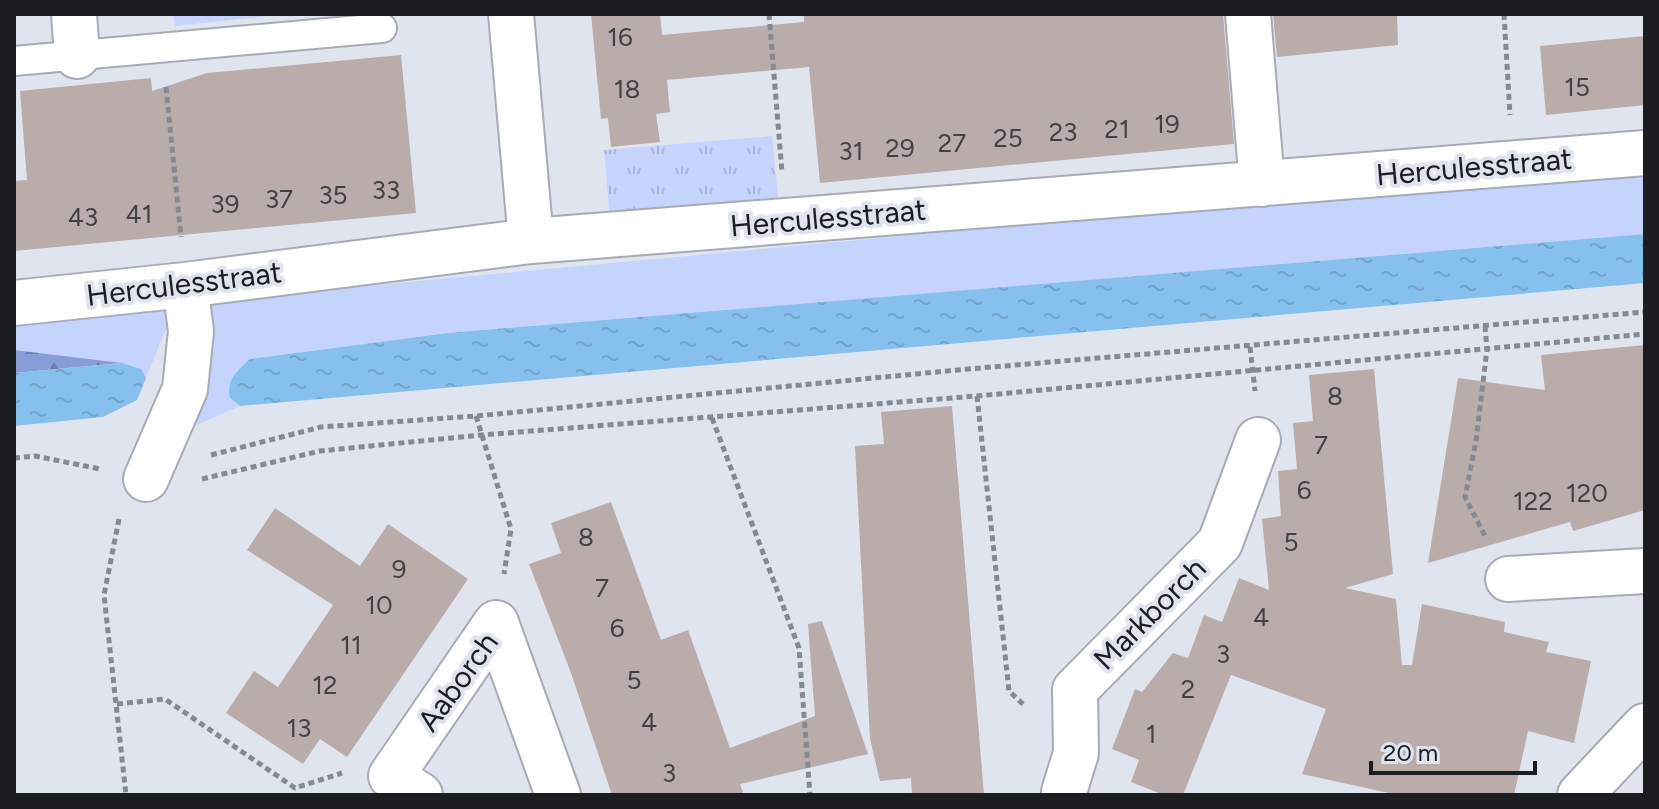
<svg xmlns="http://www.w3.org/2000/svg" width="1659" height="809" viewBox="0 0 1659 809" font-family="Figtree,sans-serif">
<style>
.grass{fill:#c5d4fc}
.forest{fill:url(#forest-firs)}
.park{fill:url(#park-tufts)}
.water{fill:url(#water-ripples)}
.building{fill:#b9acab}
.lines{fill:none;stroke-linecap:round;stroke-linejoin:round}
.lane-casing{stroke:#a7abb5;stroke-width:32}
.street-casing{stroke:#a7abb5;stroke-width:48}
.path{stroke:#858991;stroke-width:5;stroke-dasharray:6 4;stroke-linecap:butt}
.lane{stroke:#fff;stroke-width:28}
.street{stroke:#fff;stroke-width:44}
.labels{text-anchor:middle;stroke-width:8;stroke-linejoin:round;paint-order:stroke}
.number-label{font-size:26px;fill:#424144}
.street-label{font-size:30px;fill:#1b1d21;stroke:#dfe4ef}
</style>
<defs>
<pattern id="forest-firs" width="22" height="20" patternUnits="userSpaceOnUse" patternTransform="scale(2)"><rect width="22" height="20" fill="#889dd6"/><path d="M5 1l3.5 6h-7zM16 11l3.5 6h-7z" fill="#6e7fad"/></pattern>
<pattern id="park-tufts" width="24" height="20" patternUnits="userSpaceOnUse" patternTransform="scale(2)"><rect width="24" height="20" fill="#c5d4fc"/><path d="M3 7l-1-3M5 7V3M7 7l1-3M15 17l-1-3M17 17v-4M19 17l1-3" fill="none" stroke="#a9b6d8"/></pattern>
<pattern id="water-ripples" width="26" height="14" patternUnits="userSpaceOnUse" patternTransform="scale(2)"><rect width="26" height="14" fill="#86c0ec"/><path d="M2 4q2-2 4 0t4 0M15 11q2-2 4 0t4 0" fill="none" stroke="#73a5ca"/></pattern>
</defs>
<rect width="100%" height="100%" fill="#dfe4ef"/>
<path class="grass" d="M 173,14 L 285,14 L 175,26 Z
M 1645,167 L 1645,234 L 448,333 L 250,359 L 236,371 L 230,398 L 240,406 L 174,435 L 203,301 Z
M 167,305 L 168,324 L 146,378 L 140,369 L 122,363 L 14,350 L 14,317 Z"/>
<path class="forest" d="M 14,350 L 122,363 L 14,373 Z"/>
<path class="park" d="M 772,136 L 779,208 L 610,221 L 604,150 Z"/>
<path class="water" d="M 1645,234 L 1645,283 L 240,406 L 230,398 C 226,380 237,370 250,359 L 448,333 Z
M 122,363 L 141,369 L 146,378 L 137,400 L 103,417 L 14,426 L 14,373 Z"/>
<path class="building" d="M 591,14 L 660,14 L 662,35 L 804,22 L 804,14 L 1223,14 L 1234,144 L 820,183 L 809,67 L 667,80 L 670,112 L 656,114 L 660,142 L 611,147 L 608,118 L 601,119 Z
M 1273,14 L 1397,14 L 1398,45 L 1277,57 Z
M 1645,36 L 1645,105 L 1546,115 L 1540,46 Z
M 401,55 L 416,213 L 14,251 L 14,181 L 27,180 L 20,91 L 151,78 L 152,91 L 207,73 Z
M 1645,345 L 1645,510 L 1573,531 L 1570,522 L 1428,563 L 1458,378 L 1545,390 L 1541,355 Z
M 1374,369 L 1393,574 L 1345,588 L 1396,599 L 1402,665 L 1412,665 L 1422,604 L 1505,622 L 1504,632 L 1549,642 L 1546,652 L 1591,661 L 1574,743 L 1528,731 L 1514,795 L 1398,795 L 1302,774 L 1326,709 L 1231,675 L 1183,795 L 1164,795 L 1131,782 L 1139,760 L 1112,749 L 1135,689 L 1142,692 L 1173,653 L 1188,658 L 1204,615 L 1222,622 L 1239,578 L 1269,590 L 1262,519 L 1281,516 L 1278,471 L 1297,469 L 1293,423 L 1313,421 L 1309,375 Z
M 952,406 L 984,795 L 912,795 L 911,778 L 880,781 L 870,739 L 855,446 L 884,444 L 881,412 Z
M 611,502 L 661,640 L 688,630 L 730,748 L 815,716 L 808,624 L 822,621 L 868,754 L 740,784 L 744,795 L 612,795 L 571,673 L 529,564 L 561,553 L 551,523 Z
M 275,508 L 360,566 L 388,524 L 468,579 L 347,757 L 320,739 L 303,764 L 226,713 L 254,671 L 278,687 L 333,605 L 247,550 Z"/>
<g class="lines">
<defs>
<path id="lane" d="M 14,61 L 382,28"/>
<path id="street" d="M 74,14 L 77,56
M 511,14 L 531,241
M 1248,14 L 1262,184
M 14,303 L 185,285 L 531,241 L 1645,153
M 146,479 L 185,389 L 191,331 L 185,285
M 1508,579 L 1645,571
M 1064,792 L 1076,753 L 1075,690 L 1220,543 L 1258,440
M 420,795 L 391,776 L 496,623 L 558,795
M 1580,795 L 1645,726"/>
</defs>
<use href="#lane" class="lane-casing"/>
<use href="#street" class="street-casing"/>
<path class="path" d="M 769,14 L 782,172
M 1504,14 L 1510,115
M 166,87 L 181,237
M 1485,326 L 1487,349 L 1476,441 L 1465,497 L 1485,536
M 1250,347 L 1255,391
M 977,396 L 1009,691 L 1025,706
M 476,416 L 511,529 L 504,574
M 712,418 L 799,648 L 810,795
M 211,455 L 321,427 L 476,416 L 968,369 L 1645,312
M 14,458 L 35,456 L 100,469
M 202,479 L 320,451 L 481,435 L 977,396 L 1645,334
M 119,519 L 104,595 L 126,795
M 117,704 L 165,699 L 295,788 L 342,773"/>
<use href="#lane" class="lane"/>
<use href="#street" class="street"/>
</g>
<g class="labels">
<g class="number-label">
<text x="620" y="46">16</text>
<text x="1577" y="96">15</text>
<text x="627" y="98">18</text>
<text x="1167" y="133">19</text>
<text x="1117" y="138">21</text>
<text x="1063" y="141">23</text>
<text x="1008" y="147">25</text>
<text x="952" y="152">27</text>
<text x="900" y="157">29</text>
<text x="851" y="160">31</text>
<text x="386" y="199">33</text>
<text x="333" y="204">35</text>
<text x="279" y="208">37</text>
<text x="225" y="213">39</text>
<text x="139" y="223">41</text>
<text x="83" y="226">43</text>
<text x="1335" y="405">8</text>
<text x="1321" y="454">7</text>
<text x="1304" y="499">6</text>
<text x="1587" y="502">120</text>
<text x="1533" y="510">122</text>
<text x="586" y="546">8</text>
<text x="1291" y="551">5</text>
<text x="399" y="578">9</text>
<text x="602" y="597">7</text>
<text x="379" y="614">10</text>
<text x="1261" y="626">4</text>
<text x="617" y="637">6</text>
<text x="351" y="654">11</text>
<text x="1223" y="663">3</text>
<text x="634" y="689">5</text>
<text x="325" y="694">12</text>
<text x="1188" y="698">2</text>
<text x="649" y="731">4</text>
<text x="299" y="737">13</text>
<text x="1151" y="743">1</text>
<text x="669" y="782">3</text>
</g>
<g class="street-label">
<text transform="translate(1474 167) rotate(-5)" y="10">Herculesstraat</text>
<text transform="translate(828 218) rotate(-5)" y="10">Herculesstraat</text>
<text transform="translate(184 284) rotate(-7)" y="10">Herculesstraat</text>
<text transform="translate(1150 614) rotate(-45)" y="10">Markborch</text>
<text transform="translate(458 682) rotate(-54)" y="10">Aaborch</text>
</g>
</g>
<rect width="1659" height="809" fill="none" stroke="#1b1d21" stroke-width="32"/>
<path d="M1371 761v12h164v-12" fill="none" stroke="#1b1d21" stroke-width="4"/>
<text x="1383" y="761" font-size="24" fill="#1b1d21" stroke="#dfe4ef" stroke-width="6" paint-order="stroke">20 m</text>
</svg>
